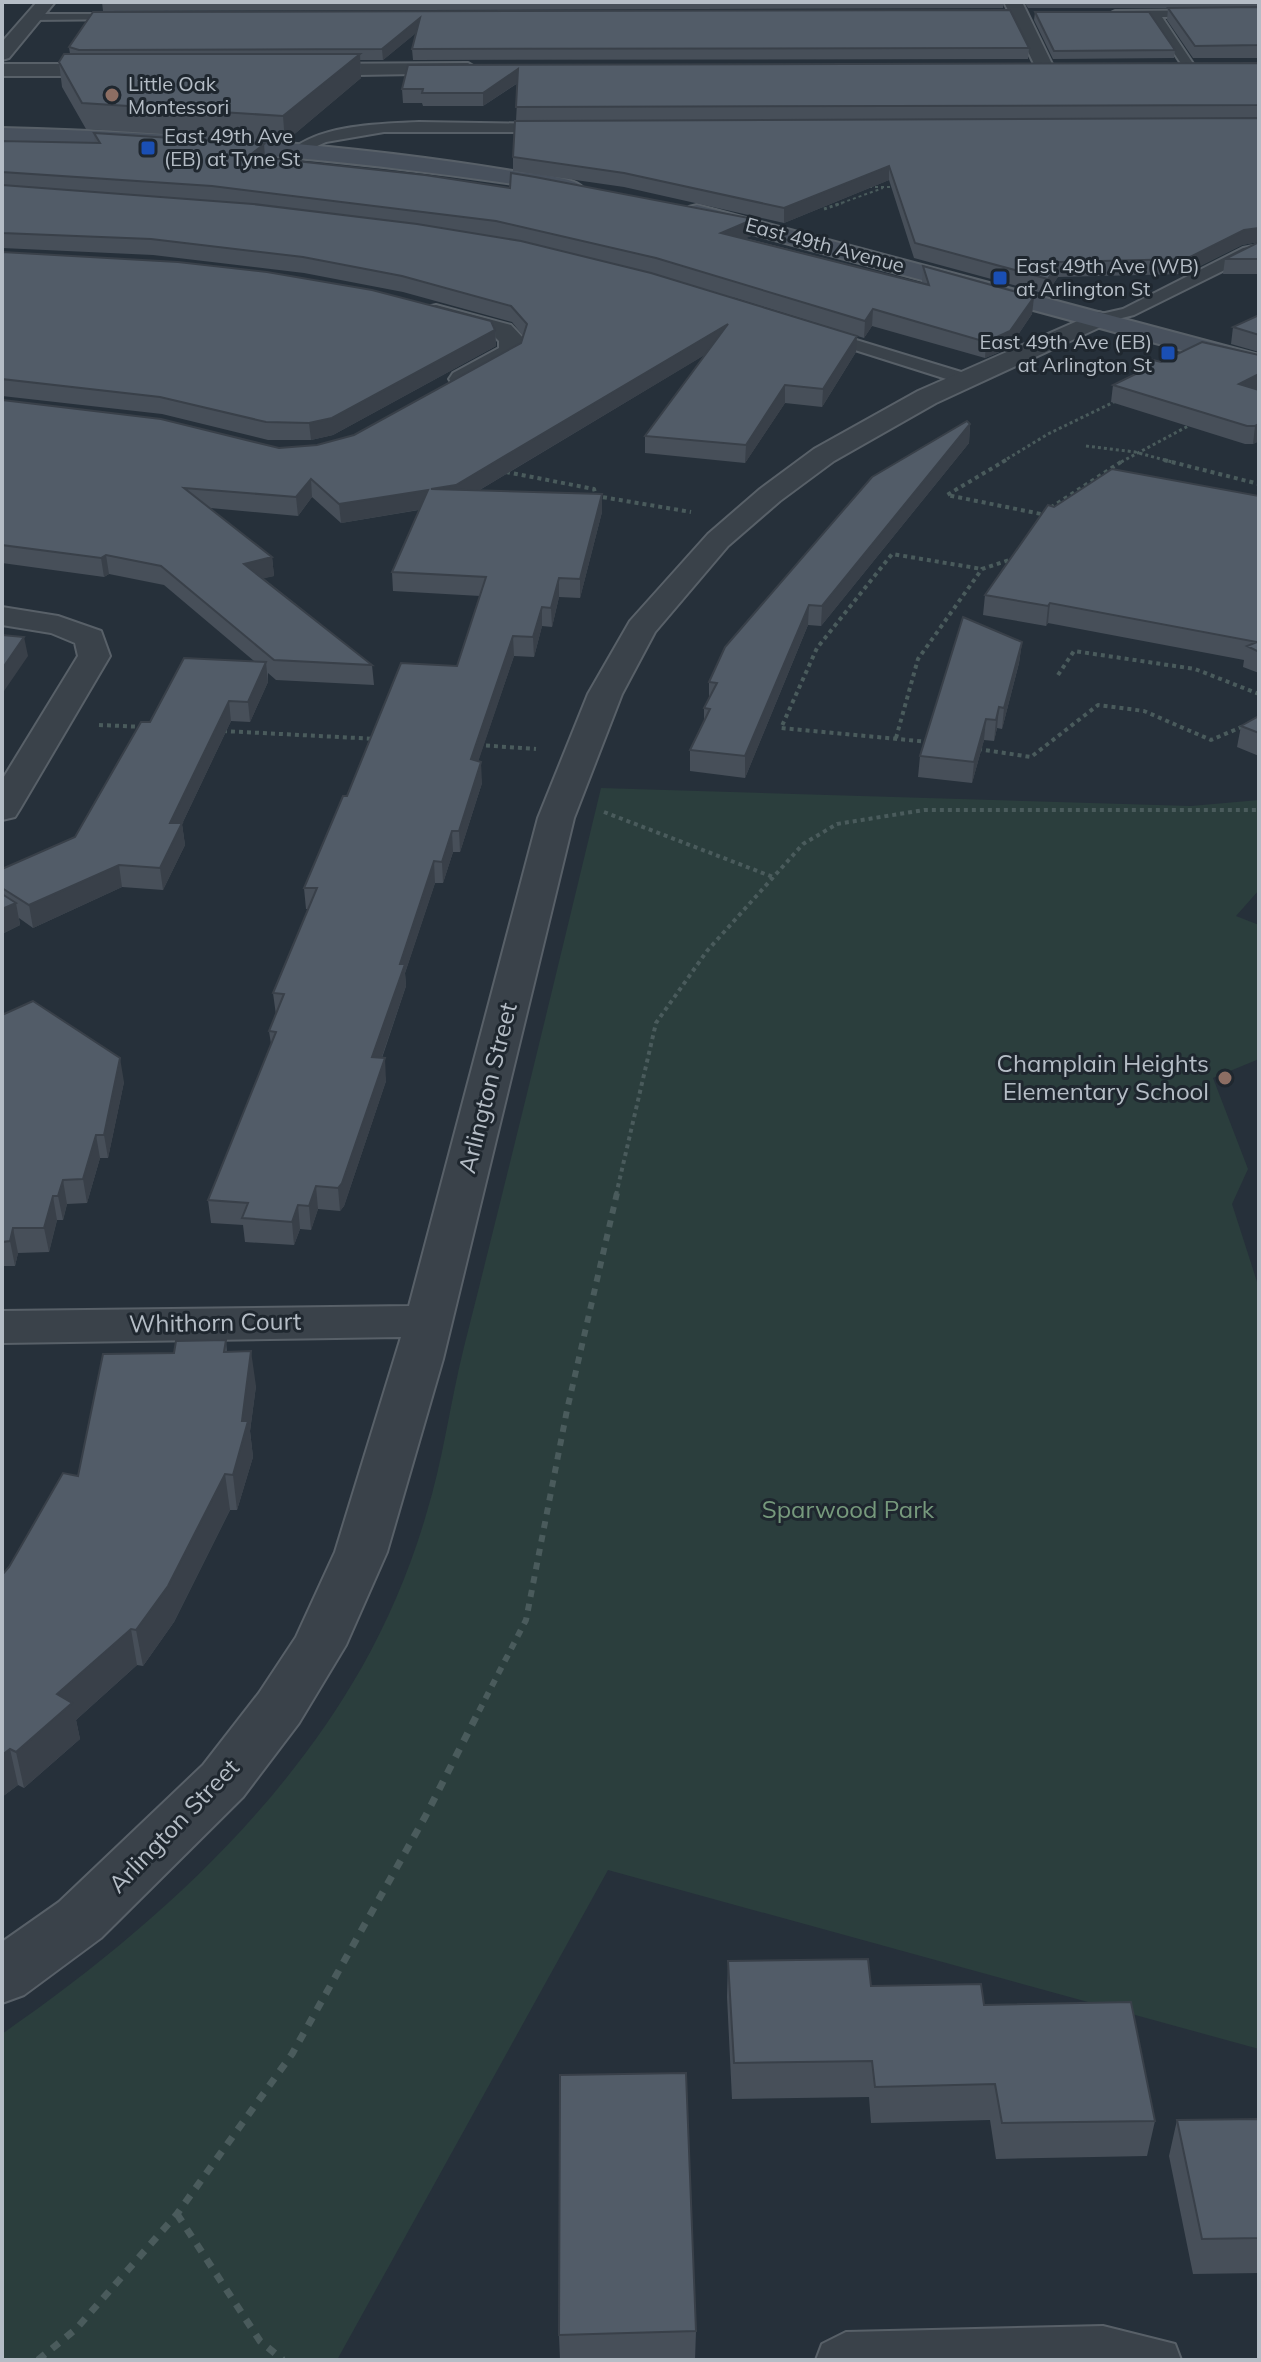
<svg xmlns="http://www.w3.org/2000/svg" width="1261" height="2362" viewBox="0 0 1261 2362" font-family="Mulish,sans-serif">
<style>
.green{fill:#2b3e3d}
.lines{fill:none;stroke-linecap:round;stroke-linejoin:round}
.lane-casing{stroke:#586068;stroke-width:4}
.street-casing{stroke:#586068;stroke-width:4}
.secondary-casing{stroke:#586068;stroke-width:4}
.path-far4{stroke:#4a5b5c;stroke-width:2;stroke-dasharray:3 3;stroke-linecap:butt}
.path-far3{stroke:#4a5b5c;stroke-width:3;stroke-dasharray:3 3;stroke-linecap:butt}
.path-far2{stroke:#4a5b5c;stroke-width:4;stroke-dasharray:4 4;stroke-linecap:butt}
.path-far1{stroke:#4a5b5c;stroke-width:6;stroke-dasharray:7 7;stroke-linecap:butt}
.path{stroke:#4a5b5c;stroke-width:7;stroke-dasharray:9 9;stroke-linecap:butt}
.lane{fill:#3a424a;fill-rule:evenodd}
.street{fill:#3a424a;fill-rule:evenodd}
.secondary{fill:#48515d;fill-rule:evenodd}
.wall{fill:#474f59}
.shaded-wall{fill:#394049}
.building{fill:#525c68;stroke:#394049;stroke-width:2}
.education-dot{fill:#8d6e63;stroke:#1f272f;stroke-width:3}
.transit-dot{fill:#1a4fb4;stroke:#1f272f;stroke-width:3}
.labels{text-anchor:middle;stroke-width:6;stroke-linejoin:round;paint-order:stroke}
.far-poi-label{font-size:20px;fill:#b5bdc6;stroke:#1f272f;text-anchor:start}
.far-street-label{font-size:20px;fill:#b5bdc6;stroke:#1f272f}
.poi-label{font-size:24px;fill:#b5bdc6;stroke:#1f272f;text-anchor:end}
.street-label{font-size:24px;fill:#b5bdc6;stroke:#1f272f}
.park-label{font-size:24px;fill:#76997c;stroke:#1f272f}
</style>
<rect width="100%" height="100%" fill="#26303a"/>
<path class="green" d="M 601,788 L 1191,806 L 1259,800 L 1259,890 L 1236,916 L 1259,925 L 1259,1059 L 1213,1078 L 1248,1169 L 1232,1204 L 1259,1288 L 1259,2049 L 608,1870 L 337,2360 L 2,2360 L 2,2034 C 143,1936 276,1818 362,1667 C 388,1621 411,1567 426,1515 C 443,1461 450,1403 464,1347 C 511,1161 556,975 601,788 Z"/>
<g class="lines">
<defs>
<path id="lane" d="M 1259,10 L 1259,16 L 1162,17 L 1196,68 L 1190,72 L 1186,71 L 1150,17 L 1115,17 L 1109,14 L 1115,11 Z
M 129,14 L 135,17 L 133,19 L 34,20 L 28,17 L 34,14 Z
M 419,122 L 550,124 L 556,128 L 550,132 L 384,132 L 326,142 L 297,155 L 290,151 C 322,124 380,124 419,122 Z
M 1259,245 L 1259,253 L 1134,315 L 1098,324 L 1090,319 L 1092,316 L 1123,309 L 1243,248 Z
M 820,329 L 971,375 L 973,379 L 965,384 L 959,383 L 814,337 L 814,331 Z
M 1103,2326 L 1175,2344 L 1181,2360 L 816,2360 L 822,2344 L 846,2332 Z"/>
<path id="street" d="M 37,2 L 55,2 L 9,58 L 2,60 L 2,42 Z
M 1004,2 L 1022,2 L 1054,68 L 1052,72 L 1038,72 L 1036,68 Z
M 468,63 L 478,69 L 475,73 L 300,76 L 290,70 L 300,64 Z
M 2,64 L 120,64 L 130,70 L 120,76 L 2,76 Z
M 436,305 L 511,325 L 525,340 L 520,357 L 471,385 L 453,385 L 449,379 L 453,373 L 499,348 L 499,341 L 493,335 L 427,317 L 424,312 L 427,307 Z
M 1098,312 L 1107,314 L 1110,319 L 1107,324 L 936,403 L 834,461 L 780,501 L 728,546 L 655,632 L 622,694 L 574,818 L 443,1359 L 387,1552 L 346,1645 L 299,1723 L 243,1797 L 101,1938 L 24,1995 L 2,2003 L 2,1942 L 59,1902 L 203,1765 L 259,1693 L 296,1637 L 335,1552 L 401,1337 L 2,1343 L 2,1311 L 409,1306 L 538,818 L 588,694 L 630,621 L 708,534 L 760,489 L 814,449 L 918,391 Z
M 2,607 L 58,616 L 101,631 L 110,656 L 20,809 L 15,817 L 2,820 L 2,780 L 78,656 L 75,643 L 51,633 L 2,625 Z"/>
<path id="secondary" d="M 2,128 C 175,133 348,143 518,172 C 533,174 574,177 582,187 L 571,193 C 382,162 193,146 2,140 Z
M 697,205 L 1259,355 L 1259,371 L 689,217 L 686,212 L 689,207 Z"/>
</defs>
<use href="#lane" class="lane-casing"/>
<use href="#street" class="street-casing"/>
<use href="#secondary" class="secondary-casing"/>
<path class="path-far4" d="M 869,187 L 895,187
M 836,205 L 883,188"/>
<path class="path-far3" d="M 824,209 L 842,203
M 1086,446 L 1135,452 L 1172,462
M 1002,462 L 1048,434 L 1116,401
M 1121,462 L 1192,424"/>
<path class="path-far2" d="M 1006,460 L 947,495 L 1041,514 L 1124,460
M 1164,460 L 1259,484
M 506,472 L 594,489 L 596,496 L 691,512
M 1058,675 L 1074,651 L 1195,669 L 1259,694
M 99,725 L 145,727
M 223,731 L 377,739
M 896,738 L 918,659 L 982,569 L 1015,558
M 929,742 L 781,728 L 817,648 L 892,554 L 982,569
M 478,745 L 536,749
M 978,749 L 1031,757 L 1098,705 L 1144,711 L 1211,740 L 1244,726
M 604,812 L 773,877
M 616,1195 L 656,1023 L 707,951 L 803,844 L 837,824 L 924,810 L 1259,810"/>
<path class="path-far1" d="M 479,1711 L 526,1620 L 567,1410 L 617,1193"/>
<path class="path" d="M 177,2214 L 260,2341 L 283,2360
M 38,2360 L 76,2329 L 177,2214 L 292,2054 L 425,1817 L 480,1709"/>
<use href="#lane" class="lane"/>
<use href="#street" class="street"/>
<use href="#secondary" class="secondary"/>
</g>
<path class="wall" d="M 102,2 L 1004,2 L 1003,8 L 103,11 Z
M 1024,2 L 1259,2 L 1259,58 L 1193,58 L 1167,20 L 1168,8 L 1028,8 Z
M 93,12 L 1029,48 L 1028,59 L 413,60 L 412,49 L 417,32 L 383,60 L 360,60 L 361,78 L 285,142 L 86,129 L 62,87 L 59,62 L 70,54 L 69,47 Z
M 1035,12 L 1175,50 L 1174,58 L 1053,59 L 1034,20 Z
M 1259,63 L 1259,274 L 1223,274 L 1225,259 L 1258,242 L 1242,245 L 1184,274 L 1058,277 L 1046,294 L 914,258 L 889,180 L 784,223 L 624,187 L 513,171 L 513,157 L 516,121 L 518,83 L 483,106 L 423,106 L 422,103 L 403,103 L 402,89 L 408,65 Z
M 94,133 L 264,144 L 265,158 L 754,219 L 754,235 L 745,238 L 922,283 L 923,266 L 1034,297 L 1032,314 L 1009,348 L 985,358 L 872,326 L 864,338 L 732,297 L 856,352 L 822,407 L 785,403 L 745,463 L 645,453 L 645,436 L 706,354 L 478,491 L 602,494 L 602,512 L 580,598 L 559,597 L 552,627 L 542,626 L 534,657 L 514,656 L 478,761 L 482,783 L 460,852 L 453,852 L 443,883 L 435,883 L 405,973 L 406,986 L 382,1058 L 386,1081 L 344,1206 L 340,1211 L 318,1209 L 311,1230 L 300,1229 L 294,1245 L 245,1242 L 243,1225 L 211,1223 L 208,1200 L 271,1044 L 269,1031 L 276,1015 L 273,993 L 308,909 L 306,909 L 304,888 L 347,796 L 457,666 L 480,596 L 393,591 L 392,572 L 419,510 L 341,523 L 312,497 L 298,516 L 210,508 L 272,557 L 274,576 L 263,578 L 372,665 L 374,685 L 276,680 L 268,673 L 268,682 L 250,722 L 231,721 L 182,824 L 185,845 L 163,890 L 122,887 L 33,928 L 19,918 L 20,925 L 2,934 L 2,869 L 75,837 L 150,722 L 254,661 L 164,585 L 109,574 L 104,577 L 2,563 L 2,400 L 279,448 L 317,445 L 354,435 L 521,343 L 523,336 L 512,322 L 403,292 L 304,273 L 153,255 L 2,248 L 2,141 L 95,143 Z
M 2,252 L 495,330 L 496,346 L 333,435 L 311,440 L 268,440 L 162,414 L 2,396 Z
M 1259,315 L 1259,352 L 1231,344 L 1233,327 Z
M 1259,355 L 1259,441 L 1253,444 L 1245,444 L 1111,402 L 1113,385 L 1161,362 Z
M 970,424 L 969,443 L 821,626 L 808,625 L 745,778 L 690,771 L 690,750 L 704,721 L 704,708 L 709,699 L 709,682 Z
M 1259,496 L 1259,673 L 1243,667 L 1244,660 L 1048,623 L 1046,626 L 983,615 L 985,595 L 1054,507 Z
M 1022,642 L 1019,663 L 1002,729 L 997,728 L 994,741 L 984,740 L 972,783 L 918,777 L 920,756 Z
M 1259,716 L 1259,756 L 1237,747 L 1241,726 Z
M 2,1015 L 124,1082 L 108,1158 L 100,1158 L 87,1203 L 67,1204 L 63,1220 L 57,1220 L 49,1252 L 18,1253 L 15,1266 L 2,1266 Z
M 226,1340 L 227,1352 L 256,1386 L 250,1431 L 253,1457 L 237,1510 L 230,1510 L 174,1622 L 143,1666 L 137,1665 L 76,1720 L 80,1739 L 24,1788 L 18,1785 L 2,1797 L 2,1575 L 174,1353 Z
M 728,1961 L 984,2005 L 1155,2121 L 1147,2156 L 996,2159 L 990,2120 L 871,2123 L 869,2097 L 732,2099 L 727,1997 Z
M 1259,2119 L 1259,2273 L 1193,2274 L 1169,2156 L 1177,2120 Z
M 696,2331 L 695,2360 L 560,2360 L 559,2335 Z"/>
<path class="shaded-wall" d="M 420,18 L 421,29 L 383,60 L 382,49 Z
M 360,54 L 361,78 L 285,142 L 283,116 Z
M 518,69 L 519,82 L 483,106 L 483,93 Z
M 264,144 L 265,159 L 249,156 Z
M 889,166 L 889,180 L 784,223 L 784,208 Z
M 754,219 L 754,235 L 721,248 L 721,233 Z
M 1259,228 L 1258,242 L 1242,245 L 1184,274 L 1186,259 L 1244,230 Z
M 1059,262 L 1058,277 L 1046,294 L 1048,279 Z
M 1034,297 L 1032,314 L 1009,348 L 985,358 L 986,342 Z
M 873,309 L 872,326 L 864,338 L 865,321 Z
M 728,324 L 728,341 L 456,504 L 431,489 Z
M 495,330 L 496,346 L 333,435 L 311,440 L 309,423 Z
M 857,336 L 856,352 L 822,407 L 823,389 Z
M 1259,374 L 1259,389 L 1239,384 Z
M 785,385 L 785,403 L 745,463 L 746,445 Z
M 970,424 L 969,443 L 821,626 L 822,606 Z
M 1259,424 L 1259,441 L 1253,444 L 1255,426 Z
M 311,479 L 312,497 L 298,516 L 296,497 Z
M 428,490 L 429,508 L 341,523 L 339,504 Z
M 602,494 L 602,512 L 580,598 L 580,579 Z
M 106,555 L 109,574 L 104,577 L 101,558 Z
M 272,557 L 274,576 L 246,583 L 244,564 Z
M 559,578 L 559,597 L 552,627 L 551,608 Z
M 1050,603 L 1048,623 L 1046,626 L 1048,606 Z
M 809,605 L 808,625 L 745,778 L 745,756 Z
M 542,607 L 542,626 L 534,657 L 533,637 Z
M 513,636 L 514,656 L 472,780 L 471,759 Z
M 24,637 L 28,656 L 2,694 L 2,669 Z
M 1022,642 L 1019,663 L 1002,729 L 1004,708 Z
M 266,662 L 268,682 L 250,722 L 248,702 Z
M 229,701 L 231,721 L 182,824 L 185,845 L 163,890 L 160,868 L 170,823 Z
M 999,707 L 997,728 L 994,741 L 996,720 Z
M 986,719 L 984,740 L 972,783 L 974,762 Z
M 481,762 L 482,783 L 460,852 L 459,831 Z
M 452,831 L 453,852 L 443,883 L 442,862 Z
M 434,861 L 435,883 L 405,973 L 406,986 L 374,1080 L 372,1057 L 400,964 Z
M 119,865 L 122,887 L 33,928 L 29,905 Z
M 16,903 L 20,925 L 2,934 L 2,909 Z
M 120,1058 L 124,1082 L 108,1158 L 104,1135 Z
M 385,1058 L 386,1081 L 344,1206 L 340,1211 L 338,1188 Z
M 96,1135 L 100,1158 L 87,1203 L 83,1179 Z
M 63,1180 L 67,1204 L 63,1220 L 58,1196 Z
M 316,1186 L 318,1209 L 311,1230 L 309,1206 Z
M 53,1196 L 57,1220 L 49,1252 L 44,1228 Z
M 298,1205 L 300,1229 L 294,1245 L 292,1222 Z
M 13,1228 L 18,1253 L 15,1266 L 10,1241 Z
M 251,1351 L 256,1386 L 250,1431 L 253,1457 L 237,1510 L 233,1475 Z
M 225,1474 L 230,1510 L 174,1622 L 143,1666 L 136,1630 Z
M 131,1629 L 137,1665 L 76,1720 L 80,1739 L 24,1788 L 16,1752 L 57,1694 Z
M 10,1749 L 18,1785 L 2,1797 L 2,1755 Z"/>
<path class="building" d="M 1259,7 L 1259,45 L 1195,46 L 1168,8 Z
M 1010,10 L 1029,48 L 412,49 L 420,18 L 382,49 L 79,50 L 69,47 L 93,12 Z
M 1035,12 L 1149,12 L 1175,50 L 1054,51 Z
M 64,54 L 360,54 L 283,116 L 82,103 L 59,62 Z
M 1259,63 L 1259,105 L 516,107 L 518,69 L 483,93 L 422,93 L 423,89 L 402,89 L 408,65 Z
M 1259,118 L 1259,228 L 1244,230 L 1186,259 L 1059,262 L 1048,279 L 915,243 L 889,166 L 784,208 L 624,173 L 513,157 L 515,121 Z
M 94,133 L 264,144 L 249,156 L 425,175 L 510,188 L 511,173 L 535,177 L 754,219 L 721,233 L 929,285 L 923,266 L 1034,297 L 1010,331 L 986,342 L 873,309 L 865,321 L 656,258 L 496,221 L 212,186 L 2,172 L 2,141 L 100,143 Z
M 2,185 L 253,204 L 417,224 L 521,241 L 651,273 L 857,336 L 823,389 L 785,385 L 746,445 L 645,436 L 728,324 L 456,485 L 431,489 L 602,494 L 580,579 L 559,578 L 551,608 L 542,607 L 533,637 L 513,636 L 471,759 L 481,762 L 459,831 L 452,831 L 442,862 L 434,861 L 400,964 L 405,964 L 372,1057 L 385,1058 L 342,1183 L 338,1188 L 316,1186 L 309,1206 L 298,1205 L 292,1222 L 242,1218 L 248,1203 L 208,1200 L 276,1032 L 269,1031 L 284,994 L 273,993 L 317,888 L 304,888 L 343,796 L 347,796 L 401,663 L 457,666 L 486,577 L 392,572 L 428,490 L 339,504 L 311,479 L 296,497 L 184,488 L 272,557 L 244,564 L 372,665 L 274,660 L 161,566 L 106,555 L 101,558 L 2,545 L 2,400 L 161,419 L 279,448 L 317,445 L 354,435 L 521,343 L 527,324 L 511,306 L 402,276 L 303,257 L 151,239 L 2,233 Z
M 1259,242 L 1259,259 L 1225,259 Z
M 2,252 L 178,262 L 267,272 L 372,290 L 491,321 L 495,330 L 332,418 L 309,423 L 266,422 L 160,397 L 2,379 Z
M 1259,315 L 1259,335 L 1233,327 Z
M 1202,342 L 1259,355 L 1259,374 L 1239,384 L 1259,390 L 1259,424 L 1255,426 L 1247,426 L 1113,385 L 1146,369 L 1149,359 L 1161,362 Z
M 967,421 L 970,424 L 822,606 L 809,605 L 745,756 L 690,750 L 710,709 L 704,708 L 717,683 L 709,682 L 725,647 L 872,477 Z
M 1112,469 L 1259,496 L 1259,652 L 1247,646 L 1257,642 L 1050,603 L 1048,606 L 985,595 L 1048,505 L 1054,507 Z
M 963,617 L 1022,642 L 1004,708 L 999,707 L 996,720 L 986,719 L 974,762 L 920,756 Z
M 2,635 L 24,637 L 2,669 Z
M 184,658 L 266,662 L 248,702 L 229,701 L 170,823 L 182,823 L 160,868 L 119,865 L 29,905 L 2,888 L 2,869 L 75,837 L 141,722 L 150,722 Z
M 1259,716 L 1259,733 L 1241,726 Z
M 2,894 L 16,903 L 2,909 Z
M 33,1001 L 120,1058 L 104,1135 L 96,1135 L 83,1179 L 63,1180 L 58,1196 L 53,1196 L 44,1228 L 13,1228 L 10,1241 L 2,1242 L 2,1015 Z
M 226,1340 L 224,1352 L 251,1351 L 242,1421 L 248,1421 L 233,1475 L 225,1474 L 168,1586 L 136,1630 L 131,1629 L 57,1694 L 72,1703 L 16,1752 L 10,1749 L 2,1755 L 2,1575 L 9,1567 L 63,1473 L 78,1476 L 103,1354 L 174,1353 L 176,1341 Z
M 868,1959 L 871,1986 L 981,1984 L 984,2005 L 1131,2002 L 1155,2121 L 1002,2123 L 995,2084 L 875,2087 L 872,2061 L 734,2063 L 728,1961 Z
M 686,2073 L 696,2331 L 559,2335 L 560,2075 Z
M 1259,2119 L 1259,2238 L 1202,2239 L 1177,2120 Z"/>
<g class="education-dot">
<circle cx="112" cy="95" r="8"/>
<circle cx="1225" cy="1078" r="8"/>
</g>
<g class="transit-dot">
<rect x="140" y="140" width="16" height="16" rx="4"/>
<rect x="992" y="270" width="16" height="16" rx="4"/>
<rect x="1160" y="345" width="16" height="16" rx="4"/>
</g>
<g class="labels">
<g class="far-poi-label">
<text x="128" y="91">Little Oak<tspan x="128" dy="23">Montessori</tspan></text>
<text x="164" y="143">East 49th Ave<tspan x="164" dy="23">(EB) at Tyne St</tspan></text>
<text x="1016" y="273">East 49th Ave (WB)<tspan x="1016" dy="23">at Arlington St</tspan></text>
<text x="1152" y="349" text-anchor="end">East 49th Ave (EB)<tspan x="1152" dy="23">at Arlington St</tspan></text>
</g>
<g class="far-street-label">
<text transform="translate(825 245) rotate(15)" y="7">East 49th Avenue</text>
</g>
<g class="poi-label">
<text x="1209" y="1072">Champlain Heights<tspan x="1209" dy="28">Elementary School</tspan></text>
</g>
<g class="street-label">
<text transform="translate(488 1088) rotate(-76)" y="8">Arlington Street</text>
<text transform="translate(215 1323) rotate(-1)" y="8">Whithorn Court</text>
<text transform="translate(174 1826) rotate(-46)" y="8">Arlington Street</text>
</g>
<g class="park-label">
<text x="848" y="1518">Sparwood Park</text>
</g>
</g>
<rect width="1261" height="2362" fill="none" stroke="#b5bdc6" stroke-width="8"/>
</svg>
